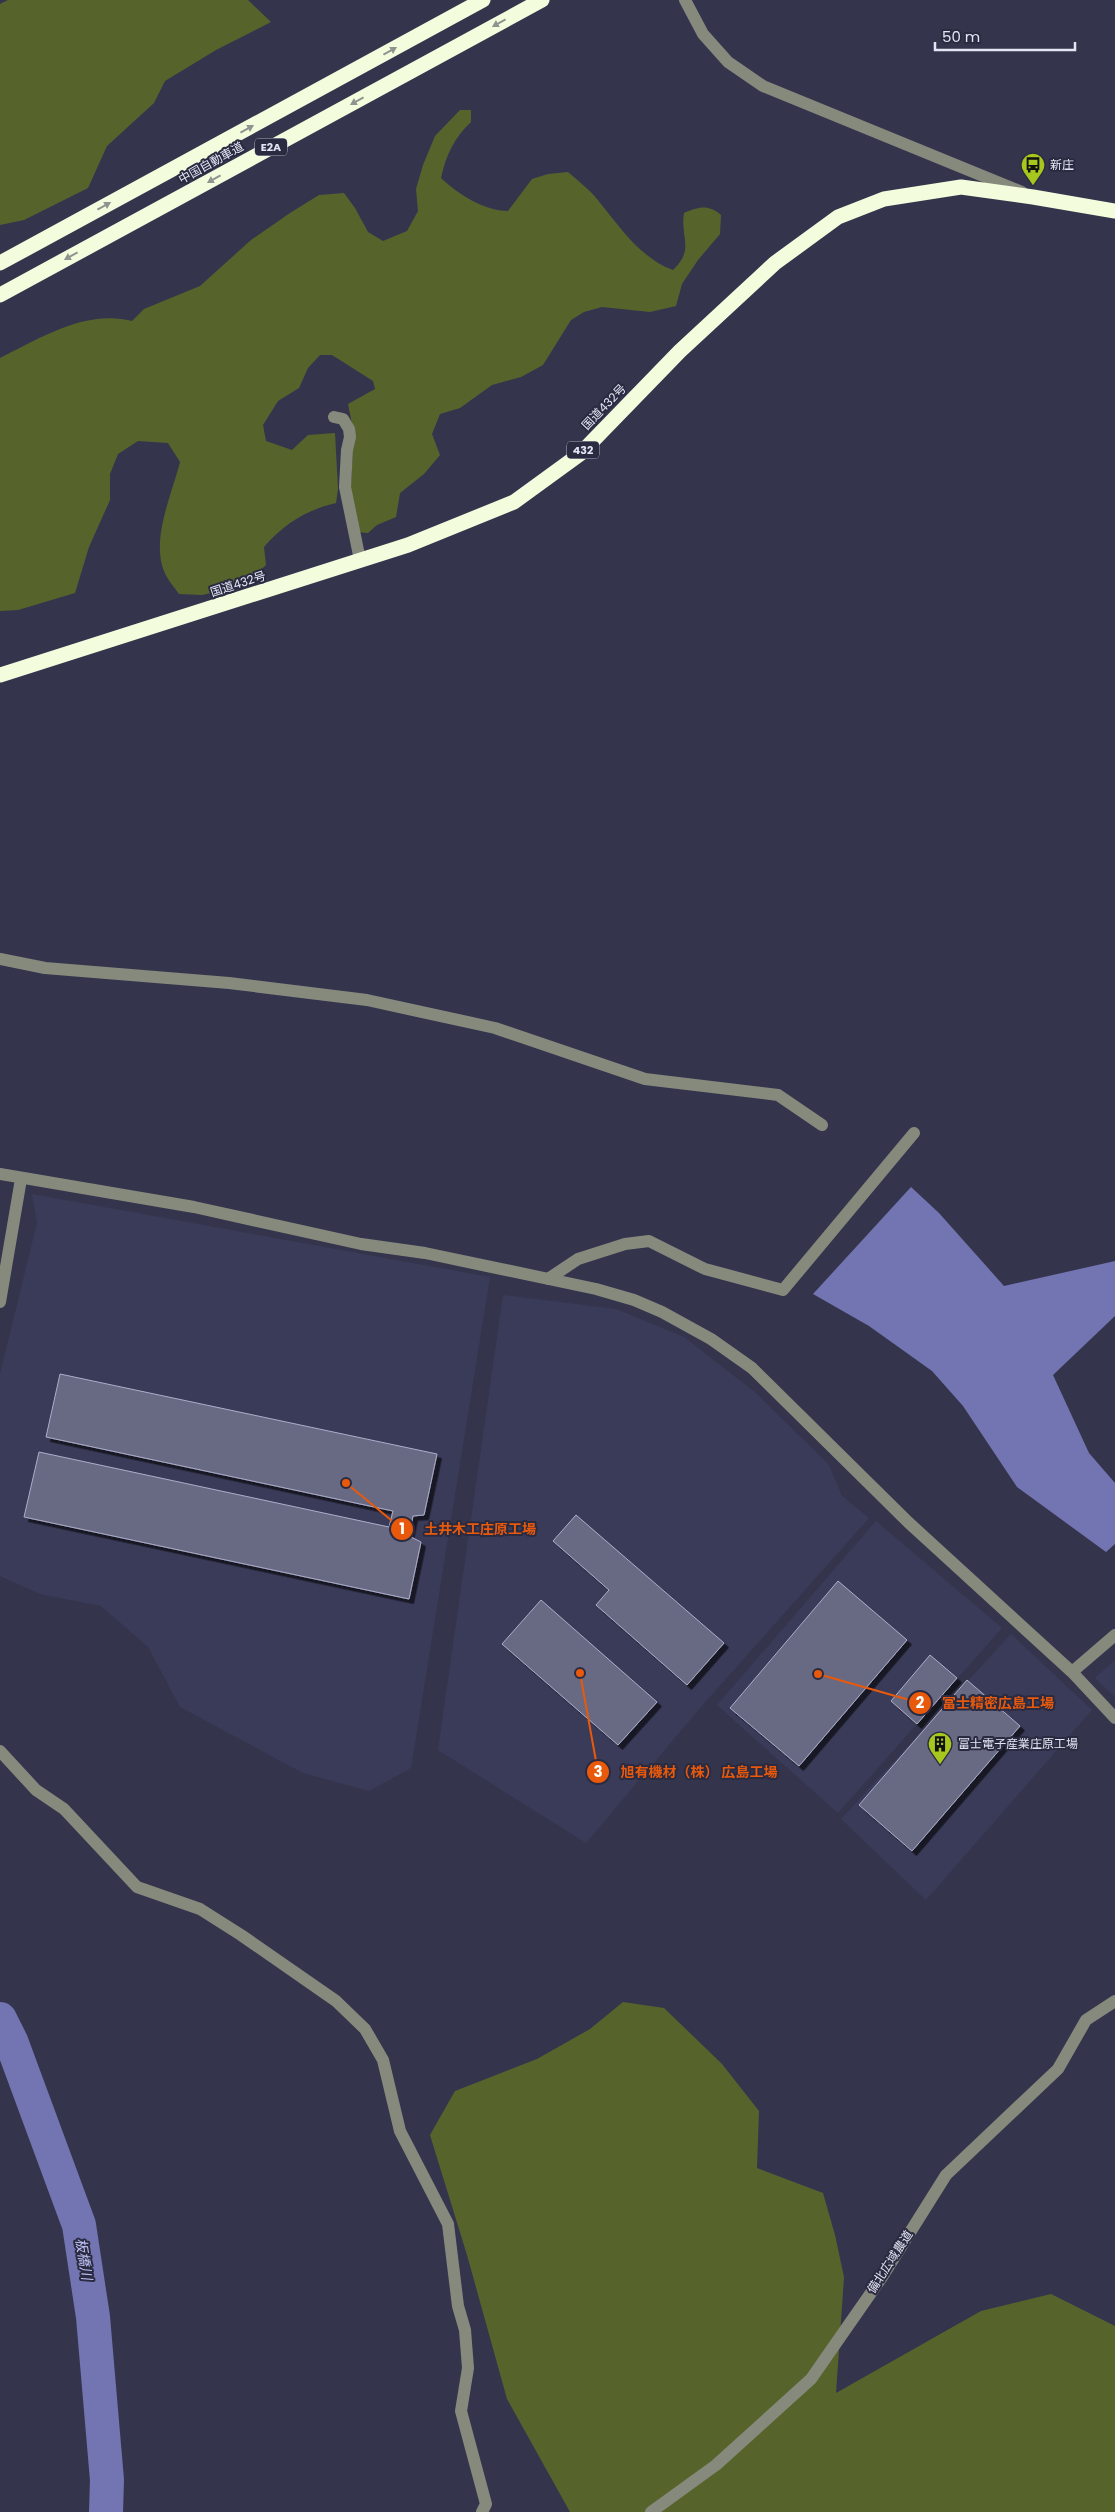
<svg xmlns="http://www.w3.org/2000/svg" width="1115" height="2512" viewBox="0 0 1115 2512" font-family="Poppins,'Noto Sans JP',sans-serif">
<style>
.built{fill:#3a3b59}
.green{fill:#56642c}
.water{fill:#7374b2}
.lines{fill:none;stroke-linecap:round;stroke-linejoin:round}
.river{stroke:#7374b2;stroke-width:34}
.building{fill:#686983;stroke:#acaeca;filter:url(#shadow)}
.minor{stroke:#868a7d;stroke-width:12}
.highway{stroke:#f3fcdd;stroke-width:15}
.oneway{fill:#8e948f}
.labels{text-anchor:middle;stroke-width:4;stroke-linejoin:round;paint-order:stroke}
.shield{fill:#2a2b41;stroke:#acadbe;stroke-width:1}
.shield-label{font-size:11px;font-weight:bold;fill:#e4e5f4}
.street-label{font-size:12px;fill:#e4e5f4;stroke:#2a2b41}
.poi-label{font-size:12px;fill:#e4e5f4;stroke:#2a2b41;text-anchor:start}
.water-label{font-size:14px;font-style:italic;fill:#c0c3f8;stroke:#2a2b41}
.leader{fill:none;stroke:#e8590c;stroke-width:2}
.callout-dot{fill:#e8590c;stroke:#2a2b41;stroke-width:2}
.mark-label{font-size:15px;text-anchor:middle;font-weight:bold;fill:#fff}
.callout-label{font-size:14px;text-anchor:middle;font-weight:bold;fill:#e8590c;stroke:#2a2b41;stroke-width:4;stroke-linejoin:round;paint-order:stroke}
</style>
<defs>
<filter id="shadow"><feDropShadow dx="4.5" dy="4.5" stdDeviation="0" flood-color="#0009"/></filter>
</defs>
<rect width="100%" height="100%" fill="#34354c"/>
<path class="built" d="M 32,1194 L 490,1277 L 411,1768 L 369,1791 L 303,1773 L 180,1707 L 148,1647 L 101,1606 L 40,1594 L 0,1576 L 0,1374 L 37,1223 Z
M 503,1295 L 616,1309 L 684,1337 L 756,1393 L 829,1465 L 842,1496 L 869,1518 L 700,1708 L 586,1843 L 438,1750 Z
M 876,1521 L 1002,1628 L 838,1813 L 717,1705 Z
M 1011,1634 L 1092,1710 L 926,1900 L 841,1819 Z
M 1115,1660 L 1115,1697 L 1095,1678 Z"/>
<path class="green" d="M 8,0 L 248,0 L 271,22 L 216,50 L 165,81 L 154,103 L 107,146 L 88,188 L 24,220 L 0,225 L 0,4 Z
M 460,110 L 471,110 L 471,122 C 454,138 446,155 441,178 C 458,194 484,211 508,211 L 532,179 L 548,174 L 568,172 C 578,181 589,189 597,199 C 619,226 640,258 673,270 C 695,249 680,238 684,213 C 699,207 708,204 721,215 L 720,234 L 698,260 L 682,284 L 676,306 L 650,312 L 602,307 L 584,312 L 571,320 L 543,365 L 521,377 L 492,385 L 460,408 L 440,414 L 432,434 L 440,455 L 424,474 L 400,493 L 396,517 L 377,525 L 368,533 L 357,532 L 350,499 L 354,434 L 348,404 L 375,389 L 373,381 L 332,355 L 320,355 L 308,368 L 299,388 L 278,401 L 263,425 L 266,441 L 292,450 L 308,435 L 335,433 L 338,489 L 336,503 C 306,510 284,524 264,547 L 266,565 L 243,586 L 202,595 L 179,594 C 174,587 167,579 164,571 C 151,539 172,494 180,462 L 168,443 L 138,441 L 118,454 L 110,474 L 110,500 L 89,547 L 75,593 L 18,610 L 0,611 L 0,358 C 40,338 86,309 132,321 L 144,309 L 200,286 L 251,240 L 290,213 L 319,195 L 344,193 L 355,208 L 368,232 L 383,241 L 407,231 L 418,211 L 416,189 L 423,165 L 435,136 Z
M 623,2002 L 664,2008 L 722,2064 L 759,2111 L 757,2168 L 823,2193 L 835,2235 L 844,2277 L 836,2393 L 981,2311 L 1051,2294 L 1115,2326 L 1115,2512 L 570,2512 L 507,2399 L 467,2255 L 430,2135 L 455,2091 L 537,2059 L 590,2029 Z"/>
<path class="water" d="M 911,1187 L 939,1213 L 1004,1286 L 1115,1261 L 1115,1316 L 1053,1375 L 1089,1453 L 1115,1483 L 1115,1544 L 1106,1552 L 1017,1487 L 963,1406 L 932,1371 L 869,1326 L 813,1294 Z"/>
<g class="lines">
<path class="river" d="M 0,2019 L 11,2041 L 79,2225 L 93,2317 L 107,2480 L 106,2512"/>
</g>
<path class="building" d="M 60,1374 L 437,1454 L 424,1515 L 413,1516 L 409,1536 L 421,1542 L 409,1599 L 24,1517 L 39,1452 L 389,1527 L 393,1511 L 46,1437 Z
M 576,1515 L 724,1643 L 687,1685 L 596,1605 L 609,1590 L 553,1541 Z
M 838,1581 L 907,1640 L 799,1766 L 730,1708 Z
M 541,1600 L 657,1702 L 618,1745 L 502,1644 Z
M 930,1655 L 957,1678 L 917,1724 L 891,1701 Z
M 967,1680 L 1020,1726 L 912,1851 L 859,1805 Z"/>
<g class="lines">
<path class="minor" d="M 685,0 L 703,34 L 728,62 L 763,86 L 1022,192
M 334,417 L 343,419 L 349,429 L 350,437 L 347,450 L 345,487 L 360,560
M 0,959 L 45,968 L 229,983 L 367,1000 L 495,1028 L 645,1079 L 778,1095 L 822,1125
M 0,1174 L 194,1207 L 361,1244 L 425,1253 L 596,1289 L 634,1300 L 662,1312 L 711,1339 L 752,1368 L 908,1522 L 1072,1672 L 1115,1718
M 548,1279 L 578,1259 L 625,1244 L 649,1241 L 705,1269 L 783,1290 L 914,1133
M 0,1302 L 21,1179
M 1072,1672 L 1115,1635
M 0,1751 L 36,1790 L 64,1809 L 137,1887 L 200,1909 L 241,1935 L 336,2001 L 365,2029 L 383,2060 L 400,2131 L 448,2224 L 458,2306 L 465,2330 L 468,2368 L 461,2411 L 486,2504 L 482,2512
M 651,2512 L 716,2465 L 811,2379 L 882,2277 L 946,2175 L 1058,2069 L 1086,2020 L 1115,2001"/>
<path class="highway" d="M 0,263 L 483,0
M 0,295 L 542,0
M 0,675 L 408,545 L 514,502 L 580,454 L 680,351 L 775,263 L 838,217 L 884,199 L 961,187 L 1033,197 L 1115,211"/>
</g>
<defs><path id="oneway-solid" d="M-6-.8H1V-3.2L6.5 0L1 3.2V.8H-6Z" transform="scale(1.25)"/></defs>
<g class="oneway">
<use href="#oneway-solid" transform="translate(499 23) rotate(151)"/>
<use href="#oneway-solid" transform="translate(390 51) rotate(-29)"/>
<use href="#oneway-solid" transform="translate(357 101) rotate(151)"/>
<use href="#oneway-solid" transform="translate(247 129) rotate(-29)"/>
<use href="#oneway-solid" transform="translate(214 179) rotate(151)"/>
<use href="#oneway-solid" transform="translate(104 206) rotate(-29)"/>
<use href="#oneway-solid" transform="translate(71 256) rotate(151)"/>
</g>
<defs>
<symbol id="bus-pin" viewBox="-11 -11 22 30"><path d="M0 17L-7.5 6A9.5 9.5 0 1 1 7.5 6Z" fill="#a7c71e" stroke="#2a2b41"/><path d="M-5-6H5V4H4V6H2V4H-2V6H-4V4H-5ZM-3.5-4V0h7V-4ZM-3.5 1.2v1.5H-2V1.2ZM2 1.2v1.5H3.5V1.2Z" fill="#111"/></symbol>
<symbol id="building-pin" viewBox="-11 -11 22 30"><path d="M0 17L-7.5 6A9.5 9.5 0 1 1 7.5 6Z" fill="#a7c71e" stroke="#2a2b41"/><path d="M-4-6H4V6H1V3H-1V6H-4ZM-2.5-4.3h1.7v1.8h-1.7ZM.8-4.3h1.7v1.8H.8ZM-2.5-1h1.7V.8h-1.7ZM.8-1h1.7V.8H.8Z" fill="#111"/></symbol>
</defs>
<g fill-rule="evenodd">
<use href="#bus-pin" x="1019" y="151" width="28" height="38"/>
<use href="#building-pin" x="926" y="1730" width="28" height="38"/>
</g>
<g class="labels">
<g class="shield">
<rect x="255" y="138.5" width="32" height="17" rx="4"/>
<rect x="567" y="441.5" width="32" height="17" rx="4"/>
</g>
<g class="shield-label">
<text x="271" y="151">E2A</text>
<text x="583" y="454">432</text>
</g>
<g class="street-label">
<text transform="translate(211 163) rotate(-29)" y="4">中国自動車道</text>
<text transform="translate(604 407) rotate(-46)" y="4">国道432号</text>
<text transform="translate(238 584) rotate(-18)" y="4">国道432号</text>
<text transform="translate(890 2262) rotate(-57)" y="4">備北広域農道</text>
</g>
<g class="poi-label">
<text x="1050" y="169">新庄</text>
<text x="958" y="1748">富士電子産業庄原工場</text>
</g>
<g class="water-label">
<text transform="translate(84 2259) rotate(81)" y="5">板橋川</text>
</g>
</g>
<path class="leader" d="M346 1483L402 1529M818 1674L920 1703M580 1673L598 1772"/>
<g class="callout-dot">
<circle cx="346" cy="1483" r="5"/>
<circle cx="818" cy="1674" r="5"/>
<circle cx="580" cy="1673" r="5"/>
<circle cx="402" cy="1529" r="12"/>
<circle cx="920" cy="1703" r="12"/>
<circle cx="598" cy="1772" r="12"/>
</g>
<g class="mark-label">
<text x="402" y="1534">1</text>
<text x="920" y="1708">2</text>
<text x="598" y="1777">3</text>
</g>
<g class="callout-label">
<text x="480" y="1534">土井木工庄原工場</text>
<text x="998" y="1708">冨士精密広島工場</text>
<text x="699" y="1777">旭有機材（株） 広島工場</text>
</g>
<path d="M935 42v8h140v-8" fill="none" stroke="#e4e5f4" stroke-width="2.5"/>
<text x="942" y="42" font-size="15" fill="#e4e5f4" stroke="#2a2b41" stroke-width="4" paint-order="stroke">50 m</text>
</svg>
